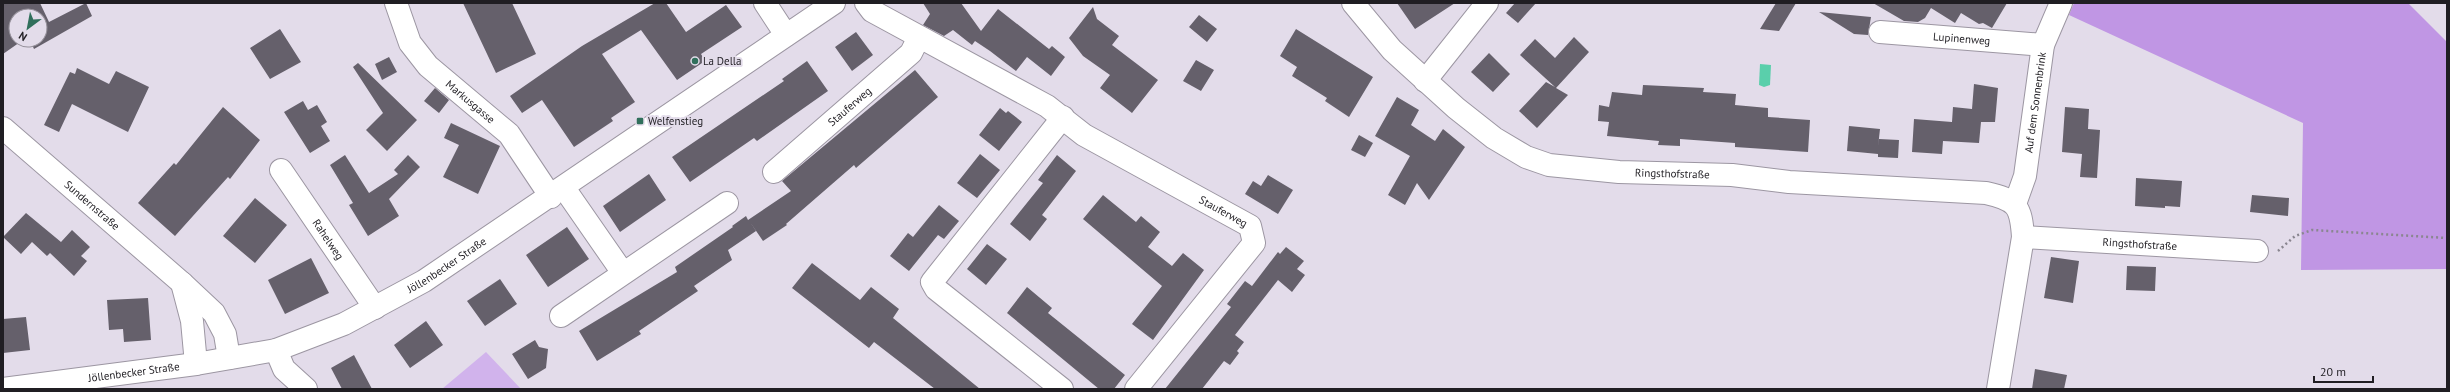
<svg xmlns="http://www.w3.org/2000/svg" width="2450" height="392" viewBox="0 0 2450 392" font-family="'PT Sans',sans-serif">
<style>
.green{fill:#d1b3ec}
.forest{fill:#c096e4}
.water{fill:#5acfab}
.building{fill:#65606b}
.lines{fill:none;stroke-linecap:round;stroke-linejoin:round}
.minor-casing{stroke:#9c96a2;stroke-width:24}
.major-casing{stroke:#9c96a2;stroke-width:24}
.path{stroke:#8a8690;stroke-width:2.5;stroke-dasharray:2 3;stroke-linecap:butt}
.minor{stroke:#fff;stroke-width:22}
.major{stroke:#fff;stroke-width:22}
.poi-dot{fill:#306f5b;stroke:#e3dcea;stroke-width:1.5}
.labels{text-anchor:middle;stroke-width:4;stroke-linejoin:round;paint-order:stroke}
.street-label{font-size:11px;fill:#201e23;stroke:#e3dcea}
.poi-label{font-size:11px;fill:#201e23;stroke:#e3dcea;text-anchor:start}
</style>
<rect width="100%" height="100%" fill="#e3dcea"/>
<path class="green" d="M 486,352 L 521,389 L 442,389 Z"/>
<path class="forest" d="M 2074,3 L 2408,3 L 2447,42 L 2447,269 L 2301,270 L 2303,123 L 2069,15 Z"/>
<path class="water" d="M 1760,64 L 1771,65 L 1770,85 L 1764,87 L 1759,85 Z"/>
<path class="building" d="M 3,3 L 40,3 L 49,22 L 86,3 L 92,16 L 34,49 L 30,40 L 40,40 L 40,16 L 16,16 L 16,40 L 23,40 L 3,54 Z
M 463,3 L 512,3 L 536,54 L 496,73 Z
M 655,3 L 666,3 L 686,32 L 726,5 L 742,27 L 701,54 L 705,61 L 677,80 L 641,30 L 602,54 L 635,102 L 611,118 L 613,121 L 574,147 L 542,100 L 522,113 L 510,96 L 582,46 Z
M 923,3 L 961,3 L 981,31 L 998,9 L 1049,49 L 1052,46 L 1065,57 L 1051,76 L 1027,57 L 1016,71 L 990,51 L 975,41 L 972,45 L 953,30 L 944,36 L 923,25 L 930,14 Z
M 1397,3 L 1455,3 L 1415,29 Z
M 1515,3 L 1536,3 L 1518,23 L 1506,13 Z
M 1776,3 L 1796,3 L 1779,31 L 1760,29 Z
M 1873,3 L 2007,3 L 1992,28 L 1983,23 L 1979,24 L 1961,13 L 1955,23 L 1931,8 L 1925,18 L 1918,22 L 1904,21 Z
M 1093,7 L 1097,19 L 1119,36 L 1112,45 L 1158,80 L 1132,113 L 1100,88 L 1110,75 L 1083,56 L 1069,38 Z
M 1819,12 L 1871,17 L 1868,35 L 1854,34 Z
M 1199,15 L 1217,29 L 1207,42 L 1189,27 Z
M 280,29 L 301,62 L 270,79 L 250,48 Z
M 1296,29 L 1373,77 L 1349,117 L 1325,101 L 1327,98 L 1292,76 L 1297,67 L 1280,56 Z
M 856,32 L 873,55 L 852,71 L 835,47 Z
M 1574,37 L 1589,52 L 1556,88 L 1568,95 L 1537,128 L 1519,111 L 1546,82 L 1555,87 L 1520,55 L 1535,39 L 1555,58 Z
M 1489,53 L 1510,74 L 1493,92 L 1471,72 Z
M 389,57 L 397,72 L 382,80 L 375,64 Z
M 1196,60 L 1214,70 L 1201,91 L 1183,81 Z
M 807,61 L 828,91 L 757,141 L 754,138 L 690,182 L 672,157 L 784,81 L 782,79 Z
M 358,63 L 417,120 L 387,151 L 366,130 L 383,113 L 353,67 Z
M 77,68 L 109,84 L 116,71 L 149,87 L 128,132 L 72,104 L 59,132 L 44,125 L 70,72 L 75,74 Z
M 915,70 L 938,97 L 856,168 L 854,165 L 786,224 L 787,225 L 763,241 L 750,222 L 756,231 L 728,250 L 732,260 L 694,286 L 698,291 L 639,331 L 641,334 L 597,361 L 579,331 L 677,272 L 675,267 L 733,227 L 732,226 L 746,216 L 748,220 L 791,191 L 782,181 Z
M 1974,84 L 1998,88 L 1995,122 L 1981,122 L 1979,143 L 1943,141 L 1942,154 L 1912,152 L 1914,119 L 1952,122 L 1953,107 L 1972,109 Z
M 1643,85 L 1704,88 L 1703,92 L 1736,94 L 1735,105 L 1768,108 L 1768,117 L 1810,120 L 1808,152 L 1735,147 L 1735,143 L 1680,139 L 1680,146 L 1658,145 L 1659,141 L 1607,136 L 1609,122 L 1598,121 L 1599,105 L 1609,107 L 1612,92 L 1642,95 Z
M 435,88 L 449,100 L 439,113 L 424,101 Z
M 1397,97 L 1419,110 L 1411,125 L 1435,141 L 1443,129 L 1465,147 L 1429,200 L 1417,183 L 1405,205 L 1388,195 L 1410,156 L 1375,136 Z
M 303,101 L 308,110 L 317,105 L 327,122 L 321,126 L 330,141 L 310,153 L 284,112 Z
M 223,107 L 260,140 L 230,179 L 228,177 L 175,236 L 138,203 L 174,163 L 176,165 Z
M 2065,107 L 2089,109 L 2088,129 L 2100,130 L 2097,178 L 2080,177 L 2082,154 L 2062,152 Z
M 1000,108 L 1006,113 L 1008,111 L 1022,122 L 999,151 L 979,135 Z
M 451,123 L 500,146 L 478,194 L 443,177 L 459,145 L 444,138 Z
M 1849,126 L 1880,129 L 1878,147 L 1879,139 L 1899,140 L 1898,158 L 1878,157 L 1878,154 L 1847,151 Z
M 1359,135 L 1373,143 L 1365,157 L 1351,150 Z
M 980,154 L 1000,170 L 977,198 L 957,183 Z
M 345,155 L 369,193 L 398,174 L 394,170 L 408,155 L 420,167 L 389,199 L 399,216 L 368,236 L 349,205 L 353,203 L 330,165 Z
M 1057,155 L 1076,171 L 1042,215 L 1047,219 L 1030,241 L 1010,224 L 1043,183 L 1038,180 Z
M 649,174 L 666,200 L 620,232 L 603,206 Z
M 1268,175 L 1293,190 L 1278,214 L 1245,194 L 1253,181 L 1261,186 Z
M 2136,178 L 2182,181 L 2180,207 L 2165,206 L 2165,208 L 2135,206 Z
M 1103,195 L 1136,222 L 1141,216 L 1160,232 L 1148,247 L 1172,266 L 1183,253 L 1204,270 L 1153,340 L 1132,324 L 1162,286 L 1083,219 Z
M 2252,195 L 2289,198 L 2288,216 L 2250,212 Z
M 255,198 L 287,225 L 255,263 L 223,236 Z
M 939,205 L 959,221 L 944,239 L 938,235 L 909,271 L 890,256 L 908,233 L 913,237 Z
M 26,213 L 61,242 L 72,230 L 90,247 L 81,256 L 87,261 L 74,276 L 50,253 L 47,256 L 32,242 L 21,254 L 3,237 Z
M 567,227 L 589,259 L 548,287 L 526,255 Z
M 987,244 L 1007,259 L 986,285 L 967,269 Z
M 1286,247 L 1304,261 L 1297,269 L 1305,275 L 1292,292 L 1278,280 L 1235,335 L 1244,342 L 1237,351 L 1239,353 L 1230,365 L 1224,361 L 1202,389 L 1165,389 L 1231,307 L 1227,304 L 1245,281 L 1252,286 L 1278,252 L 1280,254 Z
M 2051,257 L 2079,261 L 2073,303 L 2044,298 Z
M 311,258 L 329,293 L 285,314 L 268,280 Z
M 812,263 L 860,300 L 871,287 L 899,309 L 893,318 L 980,389 L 935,389 L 874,342 L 869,348 L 792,288 Z
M 2127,266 L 2156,267 L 2155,291 L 2126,290 Z
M 500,279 L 517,304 L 485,326 L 467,301 Z
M 1027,287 L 1052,308 L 1048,313 L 1125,375 L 1114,389 L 1099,389 L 1007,313 Z
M 148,298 L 151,340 L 124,342 L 123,329 L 109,330 L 107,300 Z
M 26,317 L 30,350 L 3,353 L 3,319 Z
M 426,321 L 443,345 L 410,368 L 394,345 Z
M 535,340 L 539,347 L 548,349 L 546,368 L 528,379 L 512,354 Z
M 354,355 L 372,389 L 342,389 L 331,368 Z
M 2035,369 L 2067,375 L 2064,389 L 2032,389 Z"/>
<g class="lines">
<defs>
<g id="minor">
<path id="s1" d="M 396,3 L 410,43 L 428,66 L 509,134 L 551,197"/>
<path d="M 765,3 L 786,35"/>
<path id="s2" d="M 866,3 L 872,11 L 1047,106 L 1084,135 L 1250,226 L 1254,243 L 1136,389"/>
<path id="s3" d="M 1353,3 L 1392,50 L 1456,108 L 1494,138 L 1526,157 L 1549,165 L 1619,172 L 1732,175 L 1789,182 L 1986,193 C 2017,200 2021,206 2023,237 L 1998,389"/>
<path id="s4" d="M 1880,32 L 2043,45"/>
<path d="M 1425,81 L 1487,3"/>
<path id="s5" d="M 3,128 L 182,283 L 214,313 L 225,334 L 229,358"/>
<path id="s6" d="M 281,170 L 375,308"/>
<path id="s7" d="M 774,172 L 911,53 L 919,37"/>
<path d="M 564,188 L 623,273"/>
<path id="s8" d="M 2015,204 L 2025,176 L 2043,45 L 2061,3"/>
<path id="s9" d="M 2023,237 L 2257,251"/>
<path d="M 182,283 L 192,321 L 196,364"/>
<path d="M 561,316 L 727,203"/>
<path d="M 276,350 L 284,369 L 306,389"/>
<path d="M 1062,389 L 936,289 L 932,282 L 1063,117"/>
</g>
<g id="major">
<path id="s10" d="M 3,389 L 196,364 L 276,350 L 344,324 L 424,281 L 834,3"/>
</g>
</defs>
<use href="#minor" class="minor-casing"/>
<use href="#major" class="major-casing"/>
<path class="path" d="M 2278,251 L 2295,236 L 2312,230 L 2447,238"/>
<use href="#minor" class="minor"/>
<use href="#major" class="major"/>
</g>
<g class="poi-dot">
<circle cx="695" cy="61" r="4"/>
<rect x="636" y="117" width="8" height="8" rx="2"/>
</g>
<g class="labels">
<g class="street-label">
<text dy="4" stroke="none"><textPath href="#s4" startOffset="82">Lupinenweg</textPath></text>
<text dy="4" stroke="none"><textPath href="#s1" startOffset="127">Markusgasse</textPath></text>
<text dy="4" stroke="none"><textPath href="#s8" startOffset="104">Auf dem Sonnenbrink</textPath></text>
<text dy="4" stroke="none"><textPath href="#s7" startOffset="100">Stauferweg</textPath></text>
<text dy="4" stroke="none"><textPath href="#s3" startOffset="381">Ringsthofstraße</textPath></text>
<text dy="4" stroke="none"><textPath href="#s5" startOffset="118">Sundernstraße</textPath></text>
<text dy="4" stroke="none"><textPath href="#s2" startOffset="415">Stauferweg</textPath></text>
<text dy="4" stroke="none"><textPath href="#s6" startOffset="84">Rahelweg</textPath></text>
<text dy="4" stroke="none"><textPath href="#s9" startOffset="117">Ringsthofstraße</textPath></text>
<text dy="4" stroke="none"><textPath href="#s10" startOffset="467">Jöllenbecker Straße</textPath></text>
<text dy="4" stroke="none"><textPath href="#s10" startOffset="132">Jöllenbecker Straße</textPath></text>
</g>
<g class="poi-label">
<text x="703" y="65">La Della</text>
<text x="648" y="125">Welfenstieg</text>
</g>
</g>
<rect width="2450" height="392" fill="none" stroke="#201e23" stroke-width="8"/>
<g transform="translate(28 28) rotate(212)"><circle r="19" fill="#e3dcea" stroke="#95909a"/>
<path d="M0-3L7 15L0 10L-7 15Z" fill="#306f5b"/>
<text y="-6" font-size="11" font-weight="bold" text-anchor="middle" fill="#201e23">N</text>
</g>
<path d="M2314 376v6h59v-6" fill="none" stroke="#201e23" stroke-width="2"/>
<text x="2320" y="376" font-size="12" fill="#201e23" stroke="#e3dcea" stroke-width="3" paint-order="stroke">20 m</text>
</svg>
